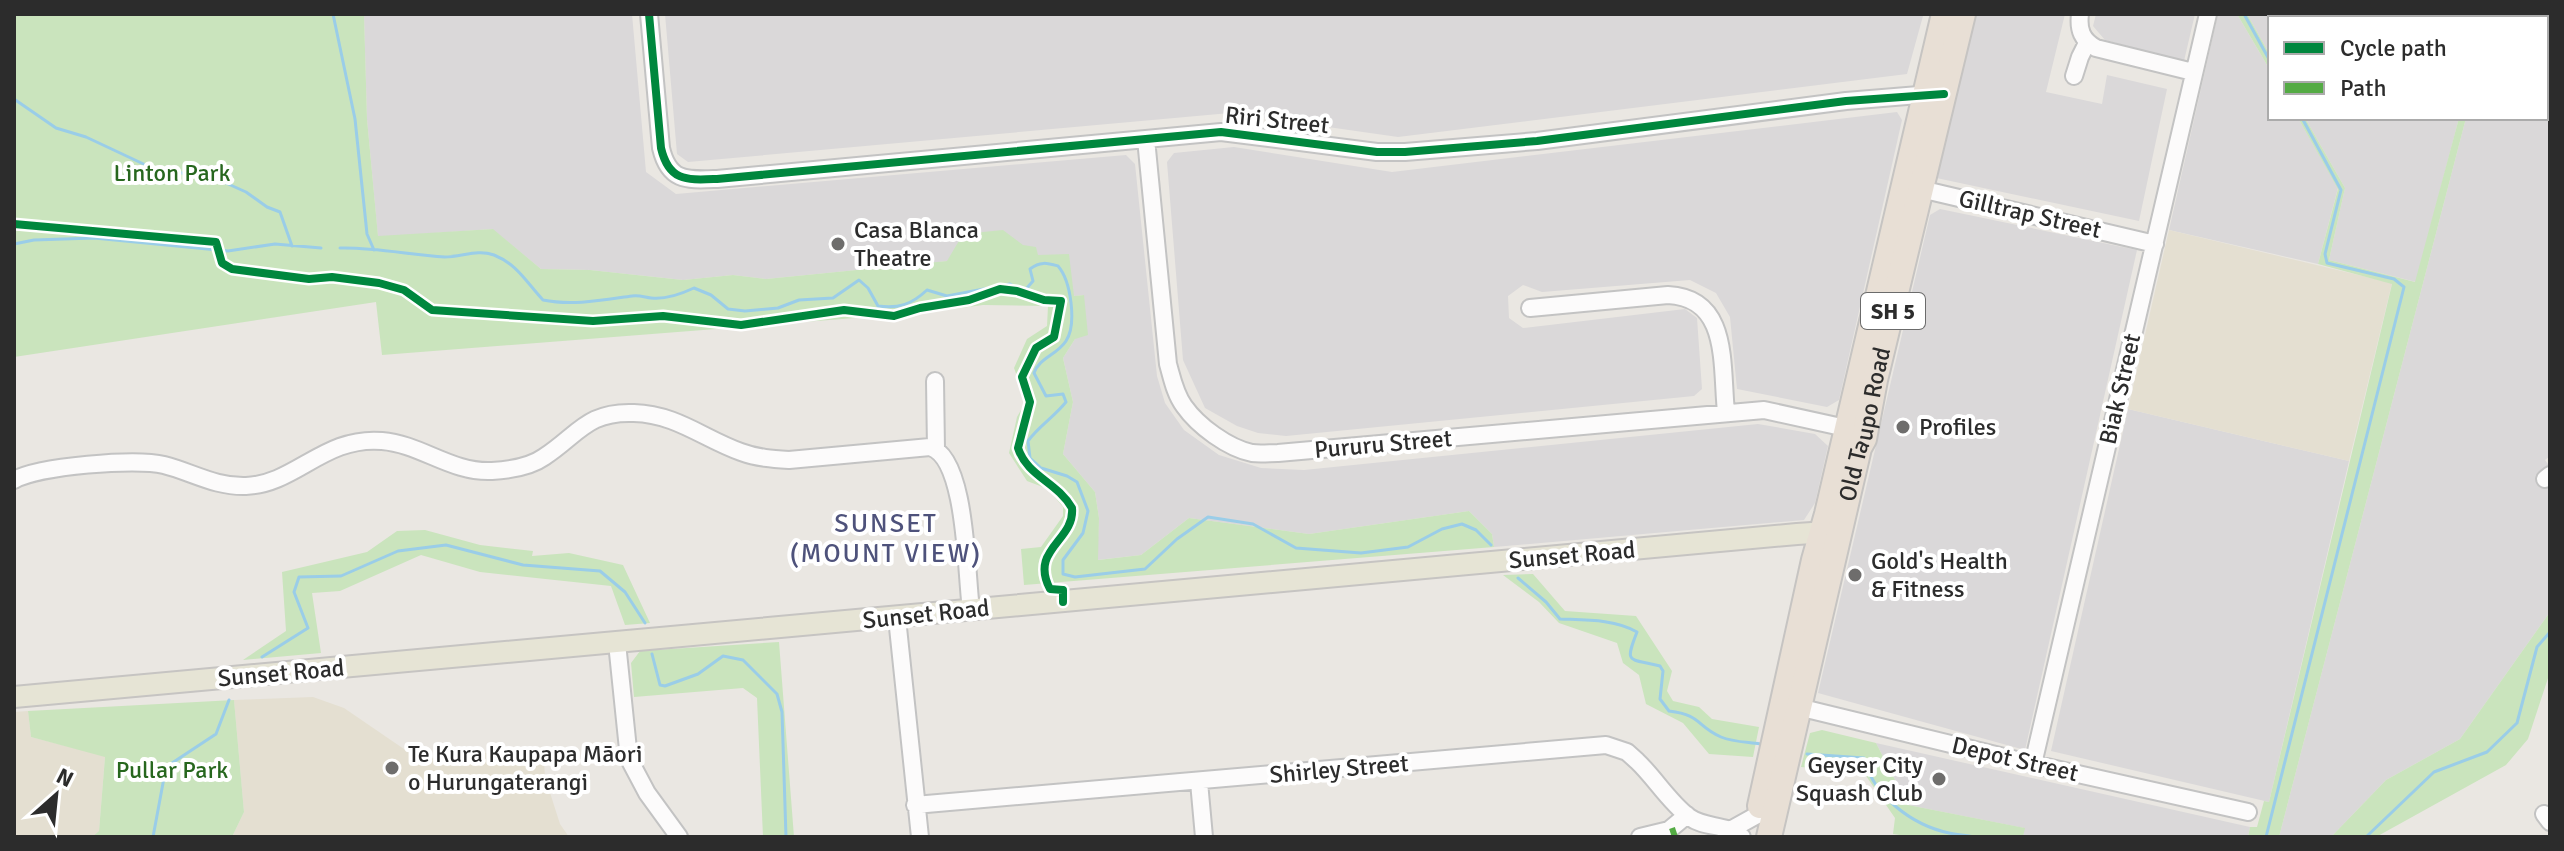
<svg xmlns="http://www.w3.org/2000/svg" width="2564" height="851" viewBox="0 0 2564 851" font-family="Signika,sans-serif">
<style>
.industrial{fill:#dad8d9}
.education{fill:#e4dfd1}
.green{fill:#cae4bd}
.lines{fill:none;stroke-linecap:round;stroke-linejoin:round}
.stream{stroke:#9acde8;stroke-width:3}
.minor-casing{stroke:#c3c3c3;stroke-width:20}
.major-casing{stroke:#c6c4c2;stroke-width:24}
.highway-casing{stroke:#c6c4c2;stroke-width:28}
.minor{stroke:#fcfbfb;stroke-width:16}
.major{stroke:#e6e4d5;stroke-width:20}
.highway{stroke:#e8dfd5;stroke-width:24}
.quiet{stroke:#54ab44;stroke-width:6;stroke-dasharray:12 6;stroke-linecap:butt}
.cycleway-casing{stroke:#fff;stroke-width:13}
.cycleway{stroke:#00873e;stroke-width:8}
.poi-dot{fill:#6e6d6c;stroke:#fff;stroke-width:3}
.labels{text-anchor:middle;stroke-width:8;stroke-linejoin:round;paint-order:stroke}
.shield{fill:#fff;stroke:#6b6b6b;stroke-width:2}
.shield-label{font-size:22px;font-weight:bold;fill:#2c2c2c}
.street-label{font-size:24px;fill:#2c2c2c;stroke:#fff}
.park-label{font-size:24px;fill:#27671e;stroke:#fff}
.poi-label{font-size:24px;fill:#2c2c2c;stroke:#fff;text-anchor:start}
.neighbourhood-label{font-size:26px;letter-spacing:2px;fill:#4e527b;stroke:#fff}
</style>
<rect width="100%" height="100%" fill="#eae7e2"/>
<path class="industrial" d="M 364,14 L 632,14 L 646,172 L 676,194 L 1126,155 L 1135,164 L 1157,376 L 1165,403 L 1184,430 L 1219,455 L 1261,468 L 1304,470 L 1758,424 L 1815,434 L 1828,446 L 1815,503 L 1804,520 L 1494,547 L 1492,534 L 1469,511 L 1309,534 L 1189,518 L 1141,555 L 1097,560 L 1099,518 L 1095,492 L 1063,454 L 1073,402 L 1063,358 L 1075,339 L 1084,295 L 1075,296 L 948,261 L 766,279 L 733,275 L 683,280 L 590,270 L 541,269 L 492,229 L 378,237 L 367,119 Z
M 665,14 L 1928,14 L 1923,16 L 1907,74 L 1398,137 L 1230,113 L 688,162 L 677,154 Z
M 1974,14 L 2065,14 L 2046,92 L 2102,104 L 2107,75 L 2167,89 L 2139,221 L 1927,176 Z
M 2096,14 L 2195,14 L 2184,61 L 2105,40 L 2093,26 Z
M 2218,14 L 2237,14 L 2270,70 L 2270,118 L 2298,118 L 2338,188 L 2318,264 L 2169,230 Z
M 2247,14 L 2485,14 L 2484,18 L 2270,18 L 2270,55 Z
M 2492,14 L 2550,14 L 2550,456 L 2545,460 L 2550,467 L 2550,612 L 2460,739 L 2386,780 L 2331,837 L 2279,837 L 2466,118 L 2546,118 L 2546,18 L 2491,18 Z
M 1897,112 L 1902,120 L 1839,400 L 1827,407 L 1737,389 L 1730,317 L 1716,293 L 1690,280 L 1542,292 L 1523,285 L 1508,296 L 1509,318 L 1523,328 L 1685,309 L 1697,318 L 1702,389 L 1694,396 L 1286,436 L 1258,433 L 1237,426 L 1205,408 L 1183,360 L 1167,162 L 1174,153 L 1234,147 L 1392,172 Z
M 2305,118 L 2459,118 L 2416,282 L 2329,260 L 2345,188 Z
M 1940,209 L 2137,250 L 2025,750 L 1818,693 L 1930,215 Z
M 2128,409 L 2349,461 L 2269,802 L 2051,751 Z
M 1876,743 L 2250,827 L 2248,837 L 2023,837 L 2024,828 L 1908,805 Z"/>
<path class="education" d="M 2169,230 L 2392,283 L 2349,461 L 2128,409 Z
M 313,697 L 344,708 L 420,760 L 543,747 L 545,777 L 560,824 L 569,837 L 232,837 L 244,812 L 234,700 Z
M 28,711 L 31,737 L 105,756 L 99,831 L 92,837 L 14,837 L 14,712 Z"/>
<path class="green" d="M 14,14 L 364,14 L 367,119 L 378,236 L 493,229 L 541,269 L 590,270 L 683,280 L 733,275 L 766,279 L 947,261 L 963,234 L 1003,230 L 1023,245 L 1036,247 L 1038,255 L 1069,254 L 1074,296 L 1084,295 L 1088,335 L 1075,339 L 1063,358 L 1073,402 L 1063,454 L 1095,492 L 1099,518 L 1098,560 L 1141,555 L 1189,518 L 1309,534 L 1469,511 L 1492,534 L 1494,547 L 1024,585 L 1021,549 L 1041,547 L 1063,516 L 1063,507 L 1048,489 L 1027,481 L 1009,453 L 1017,417 L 1026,401 L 1014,368 L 1027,339 L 1047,326 L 1048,306 L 983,305 L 932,312 L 382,355 L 376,302 L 14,357 Z
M 2237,14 L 2247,14 L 2270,55 L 2270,70 Z
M 2298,118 L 2305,118 L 2345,188 L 2329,260 L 2415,282 L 2459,118 L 2466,118 L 2279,837 L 2248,837 L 2250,827 L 2257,827 L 2264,801 L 2269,802 L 2392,284 L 2318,264 L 2338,189 Z
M 425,530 L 480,545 L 533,551 L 532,556 L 569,553 L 623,565 L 650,623 L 625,625 L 611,586 L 480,572 L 421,555 L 340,591 L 312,593 L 321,653 L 243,660 L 286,631 L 282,572 L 367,552 L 397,531 Z
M 1533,574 L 1565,611 L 1636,616 L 1672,671 L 1667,691 L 1673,701 L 1699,707 L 1712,719 L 1759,727 L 1753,757 L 1709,754 L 1683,723 L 1646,704 L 1639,675 L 1623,663 L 1617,643 L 1559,623 L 1539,602 L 1503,575 Z
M 2550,612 L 2550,672 L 2528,739 L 2506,765 L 2376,837 L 2331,837 L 2386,780 L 2460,739 Z
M 779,642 L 794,837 L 763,837 L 757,698 L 743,688 L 634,697 L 631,663 L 640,651 Z
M 234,700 L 244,812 L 232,837 L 92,837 L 99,831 L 105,757 L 31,737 L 28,711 Z
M 1822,730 L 1876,743 L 1908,805 L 2025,828 L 2023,837 L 1912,837 L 1893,834 L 1895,818 L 1864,773 L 1801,767 L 1810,733 Z"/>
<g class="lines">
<path class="stream" d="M 333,14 L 355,119 L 367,234 L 374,250
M 2244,14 L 2270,61
M 14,99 L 56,128 L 86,137 L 152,168 L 217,179 L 246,192 L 267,207 L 280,212 L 292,246
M 14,244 L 34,240 L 94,238 L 228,251 L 275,244 L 321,248
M 340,248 C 375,247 410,255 445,257 C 462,257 477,249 494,255 C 517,264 527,283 543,300 C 572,306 603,300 632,296 C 639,295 644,297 651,298 C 665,300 681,294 694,288 L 711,295 L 728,309 L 745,311 L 778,308 L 799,300 L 833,298 L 859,280 L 868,288 L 878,306 C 899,309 912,304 927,290 L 947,296 L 1010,284 L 1017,288 L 1026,289 L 1033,281 L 1030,269 C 1040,261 1047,263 1058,266 C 1071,281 1077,324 1066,341 C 1057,355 1039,358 1034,373 L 1046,396 L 1063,394 L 1066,402 C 1054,417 1039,426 1028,441 L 1030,458 L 1041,468 L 1067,476 L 1077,482 L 1088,511 L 1083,533 L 1063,560 L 1063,574 L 1075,577 L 1145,569 L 1177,539 L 1208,517 L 1253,524 L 1296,548 L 1361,553 L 1408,547 L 1442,529 L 1462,524 L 1476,530 L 1491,545
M 1518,578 L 1546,602 L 1560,619 C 1585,620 1615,619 1637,632 C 1624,665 1629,658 1660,666 L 1663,671 L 1660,699 L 1669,711 C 1702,715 1696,726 1721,737 C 1733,742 1747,742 1760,744
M 652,654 L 660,685 L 665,686 L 698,674 L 723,656 L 743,660 L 777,694 L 782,712 L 786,837
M 262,657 L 308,628 L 294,592 L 299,577 L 341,576 L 398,551 L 446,545 L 523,565 L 600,571 L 625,592 L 645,623
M 1807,754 L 1864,758 C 1873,796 1912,825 1949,833 C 1958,835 1966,835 1974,837
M 153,837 L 166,767 L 216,734 L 229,700
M 2266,837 L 2404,287 L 2394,279 L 2327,263 L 2325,254 L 2341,190 L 2302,118
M 2366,837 L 2434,772 L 2487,752 L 2517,723 L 2537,647 L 2550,632"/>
<defs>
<path id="minor" d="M 649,14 L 661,148 C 669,182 687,180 717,179 L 1221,132 L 1377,152 L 1405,152 L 1537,141 L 1846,101 L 1931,94
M 2080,14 C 2078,30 2082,40 2096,48 L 2193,72
M 2074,76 L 2080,57 L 2087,43
M 1146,139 L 1168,364 C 1172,378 1175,394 1184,406 C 1198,426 1228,448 1252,453 C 1260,454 1270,453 1278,453 L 1764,410 L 1855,430
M 1912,187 L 2155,244
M 1530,308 L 1668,295 C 1730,298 1721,365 1726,412
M 935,381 L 936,449
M 2545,479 L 2550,475
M 14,480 C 39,466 136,458 164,465 C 192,472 215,487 246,486 C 296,484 324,436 382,441 C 421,444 451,473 492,471 C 509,470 530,467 544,457 C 578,435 587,411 634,413 C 676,414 704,439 741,452 C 757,458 773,459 789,460 L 930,447 C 967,458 966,575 971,609
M 897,618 L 920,837
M 617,643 L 629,759 L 647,793 L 679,837
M 1790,705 L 2033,764 L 2248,812
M 2033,764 L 2208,14
M 1199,782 L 1204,837
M 915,805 L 1606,745 L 1627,752 L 1637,761 C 1655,778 1669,802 1689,817 C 1706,829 1725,823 1742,837
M 2544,814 L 2550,822
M 1732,829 L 1759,814
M 1640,837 L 1669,830 L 1687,815"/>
<path id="major" d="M 14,697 L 1797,534 L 1812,533 L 1834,537"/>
<g id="highway">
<path d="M 1760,806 L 1814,560 L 1827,514 L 1944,14"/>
<path id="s1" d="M 1769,837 L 1859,448 L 1864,439 L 1875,380 L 1963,14"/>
</g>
</defs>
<use href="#minor" class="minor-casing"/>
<use href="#major" class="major-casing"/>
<use href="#highway" class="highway-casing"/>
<use href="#minor" class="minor"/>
<use href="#major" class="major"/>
<use href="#highway" class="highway"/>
<path class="quiet" d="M 1672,828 L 1675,837"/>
<defs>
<path id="cycleway" d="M 649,14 L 661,148 C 669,182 687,180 717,179 L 1221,132 L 1377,152 L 1405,152 L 1537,141 L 1846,101 L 1944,94
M 14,224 L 216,242 L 222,263 L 232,269 L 309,279 L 332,277 L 379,283 L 404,290 L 432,310 L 593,321 L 663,316 L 741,325 L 844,310 L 894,316 L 920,308 L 969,300 L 1000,289 L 1017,291 L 1044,300 L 1061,301 L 1054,337 L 1036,348 L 1022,377 L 1030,402 L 1018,448 C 1027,476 1057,482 1072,508 C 1075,541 1029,549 1050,589 L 1063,590 L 1063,602"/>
</defs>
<use href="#cycleway" class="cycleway-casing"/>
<use href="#cycleway" class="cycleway"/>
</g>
<g class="poi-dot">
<circle cx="838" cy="244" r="8"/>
<circle cx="1903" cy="427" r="8"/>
<circle cx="1855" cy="575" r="8"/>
<circle cx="392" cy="768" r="8"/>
<circle cx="1939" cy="779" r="8"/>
</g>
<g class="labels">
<rect class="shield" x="1861" y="293" width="64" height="36" rx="6"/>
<g class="shield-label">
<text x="1893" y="319">SH 5</text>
</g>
<g class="street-label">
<text transform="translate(1277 120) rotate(6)" y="8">Riri Street</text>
<text transform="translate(2030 214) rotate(13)" y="8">Gilltrap Street</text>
<text transform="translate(2120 389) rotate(-77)" y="8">Biak Street</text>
<text dy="8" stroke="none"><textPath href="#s1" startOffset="424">Old Taupo Road</textPath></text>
<text transform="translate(1383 444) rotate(-5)" y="8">Pururu Street</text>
<text transform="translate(1572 555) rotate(-5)" y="8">Sunset Road</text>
<text transform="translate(926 614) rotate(-6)" y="8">Sunset Road</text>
<text transform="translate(281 673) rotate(-5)" y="8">Sunset Road</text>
<text transform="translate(2015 759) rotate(13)" y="8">Depot Street</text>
<text transform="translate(1339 769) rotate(-5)" y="8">Shirley Street</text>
</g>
<g class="park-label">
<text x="172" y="181">Linton Park</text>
<text x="172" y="778">Pullar Park</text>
</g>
<g class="poi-label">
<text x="854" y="238">Casa Blanca<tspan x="854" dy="28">Theatre</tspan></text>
<text x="1919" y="435">Profiles</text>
<text x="1871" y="569">Gold's Health<tspan x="1871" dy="28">&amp; Fitness</tspan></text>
<text x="408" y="762">Te Kura Kaupapa Māori<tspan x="408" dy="28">o Hurungaterangi</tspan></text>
<text x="1923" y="773" text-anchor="end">Geyser City<tspan x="1923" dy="28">Squash Club</tspan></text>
</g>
<g class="neighbourhood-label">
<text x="886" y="532">SUNSET<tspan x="886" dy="30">(MOUNT VIEW)</tspan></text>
</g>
</g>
<rect width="2564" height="851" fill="none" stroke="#2c2c2c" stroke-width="32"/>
<rect x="2268" y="16" width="280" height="104" fill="#ffffff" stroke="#ababab" stroke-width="2"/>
<rect x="2284" y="42" width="40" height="12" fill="#00873e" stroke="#ababab" stroke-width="2"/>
<text x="2340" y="56" font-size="24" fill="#2c2c2c">Cycle path</text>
<rect x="2284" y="82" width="40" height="12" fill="#54ab44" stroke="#ababab" stroke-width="2"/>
<text x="2340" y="96" font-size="24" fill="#2c2c2c">Path</text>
<g transform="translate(56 795) rotate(27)" stroke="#ffffff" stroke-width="6" paint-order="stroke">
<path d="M0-6L14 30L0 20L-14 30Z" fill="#2c2c2c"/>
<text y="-12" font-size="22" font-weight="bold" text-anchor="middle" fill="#2c2c2c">N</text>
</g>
</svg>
